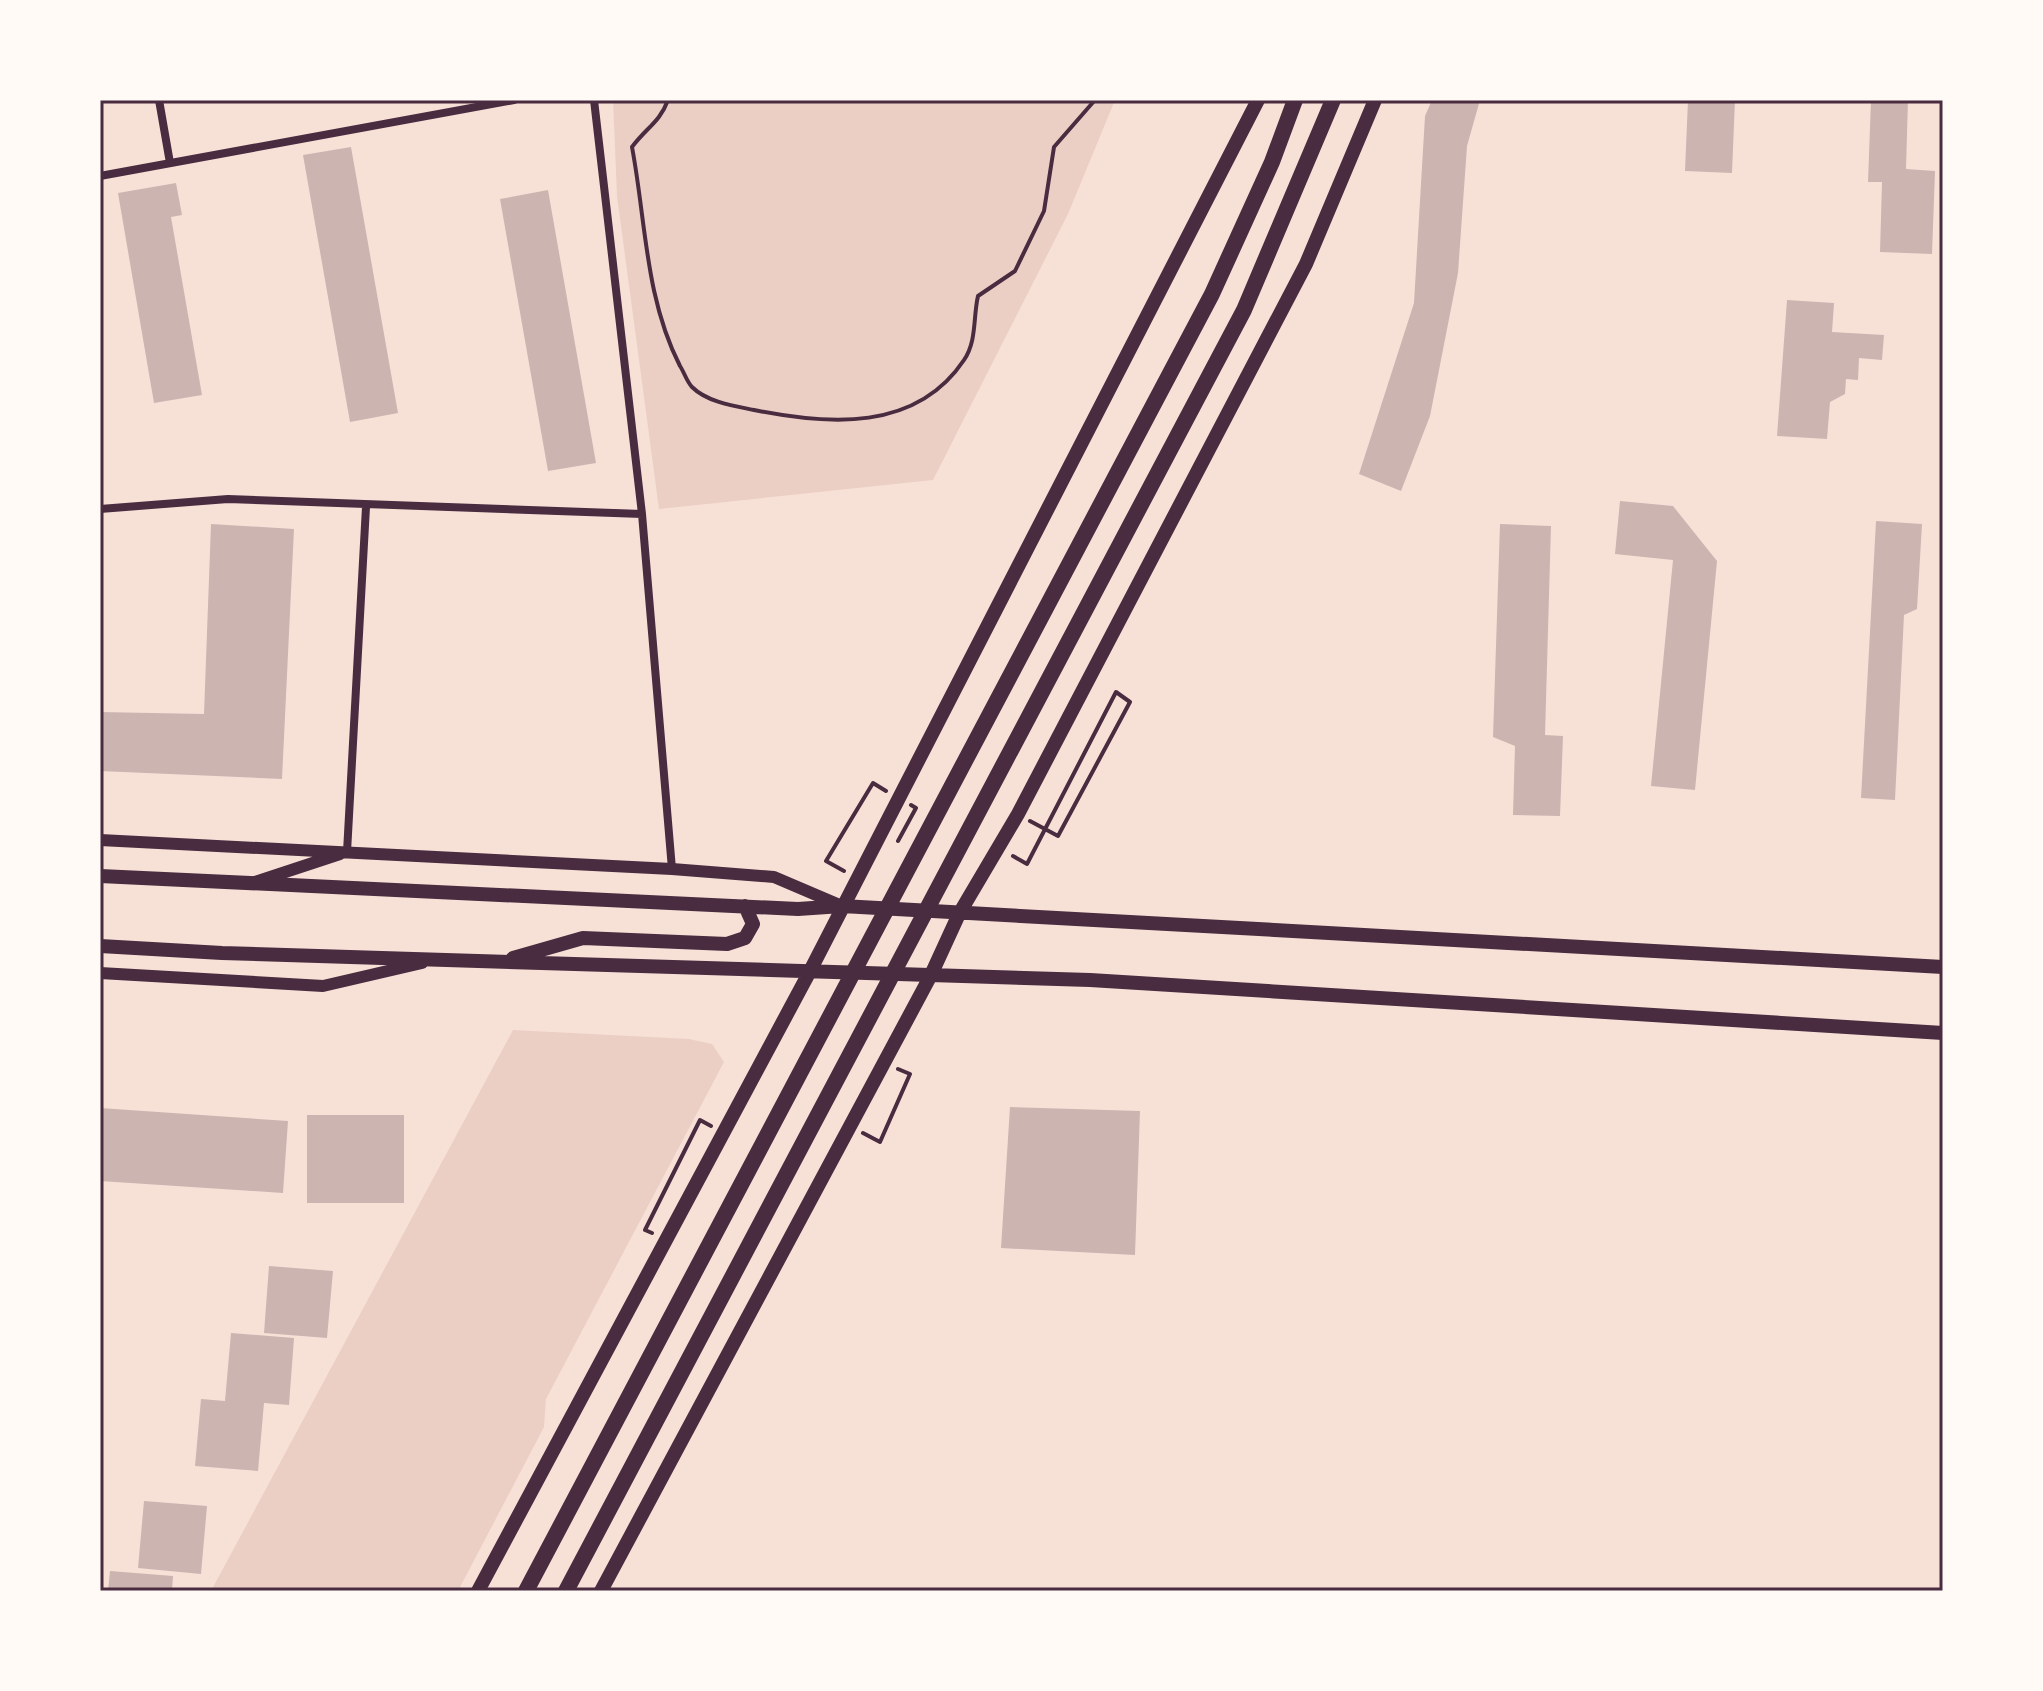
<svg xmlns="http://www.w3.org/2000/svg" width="2043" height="1691" viewBox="0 0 2043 1691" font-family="Figtree,sans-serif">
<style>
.green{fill:#ebcfc5}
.building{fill:#ccb4b1}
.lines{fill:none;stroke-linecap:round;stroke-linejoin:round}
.path{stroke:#4a2c40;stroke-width:4}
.minor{stroke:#4a2c40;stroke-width:8}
.tertiary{stroke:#4a2c40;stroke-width:12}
.primary{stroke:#4a2c40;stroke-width:14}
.trunk{stroke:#4a2c40;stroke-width:16}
.neatline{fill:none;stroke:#4a2c40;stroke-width:3}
</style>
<rect width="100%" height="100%" fill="#f7e1d7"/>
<path class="green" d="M 613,100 L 1115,100 L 1068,214 L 933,480 L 659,509 L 617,196 Z
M 513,1030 L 689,1039 L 712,1044 L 724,1062 L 546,1399 L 544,1427 L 458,1591 L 211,1591 Z"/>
<path class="building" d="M 1432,100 L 1480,100 L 1467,146 L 1458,273 L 1430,416 L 1401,491 L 1359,474 L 1414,303 L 1425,116 Z
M 1688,100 L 1735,100 L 1732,173 L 1685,171 Z
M 1871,100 L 1908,100 L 1906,169 L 1935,171 L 1932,254 L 1880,252 L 1882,182 L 1868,182 Z
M 351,147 L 398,413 L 350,422 L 303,155 Z
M 176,183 L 182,215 L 171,217 L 202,395 L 154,403 L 118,193 Z
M 548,190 L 596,463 L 548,471 L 500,199 Z
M 1787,300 L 1834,303 L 1832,332 L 1884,335 L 1882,360 L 1859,358 L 1858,380 L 1846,379 L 1845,394 L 1830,402 L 1827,439 L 1777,436 Z
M 1620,501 L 1673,506 L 1717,561 L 1695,790 L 1651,786 L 1673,560 L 1615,554 Z
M 1876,521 L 1922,524 L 1917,609 L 1904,615 L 1895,800 L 1861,798 Z
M 211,524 L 294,529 L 282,779 L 100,771 L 100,712 L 204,714 Z
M 1500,524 L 1551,526 L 1545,735 L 1563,736 L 1560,816 L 1513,815 L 1515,746 L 1493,737 Z
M 1010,1107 L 1140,1111 L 1135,1255 L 1001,1248 Z
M 100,1108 L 288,1121 L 283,1193 L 100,1181 Z
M 307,1115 L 404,1115 L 404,1203 L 307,1203 Z
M 269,1266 L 333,1271 L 327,1338 L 264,1333 Z
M 231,1333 L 294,1338 L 289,1405 L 264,1403 L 258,1471 L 195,1466 L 201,1399 L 225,1401 Z
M 144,1501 L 207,1506 L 201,1574 L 138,1568 Z
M 110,1571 L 173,1576 L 172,1591 L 108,1591 Z"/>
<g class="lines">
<path class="path" d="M 668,100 C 660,122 646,128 632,147 C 646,221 645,298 680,366 C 684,372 687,382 692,387 C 707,402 734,406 754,410 C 828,425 916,432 964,360 C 977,341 973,317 978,296 L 1015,271 L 1044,211 L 1054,147 L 1095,100
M 898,841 L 916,808 L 911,805
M 1013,856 L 1027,864 L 1116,692 L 1130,702 L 1058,836 L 1030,821
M 844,871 L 826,861 L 873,783 L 886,791
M 863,1133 L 880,1142 L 910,1074 L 898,1069
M 652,1233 L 645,1230 L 700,1120 L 711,1126"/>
<path class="minor" d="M 159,100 L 170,163
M 594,100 L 642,514 L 672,869
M 100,176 L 514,100
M 100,509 L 228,499 L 642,514
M 347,852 L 366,507"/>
<path class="tertiary" d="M 100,840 L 672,869 L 774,877 L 842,906
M 255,882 L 340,854
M 100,973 L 323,986 L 422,963"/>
<path class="primary" d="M 100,876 L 798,909 L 842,906 L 1943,967
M 100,946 L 222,953 L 1090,980 L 1943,1033
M 513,958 L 583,938 L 727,944 L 745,938 L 753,924 L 745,906
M 478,1591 L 809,973 L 1258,100
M 601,1591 L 931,975 L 959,914 L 1018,814 L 1306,264 L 1375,100"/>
<path class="trunk" d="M 526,1591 L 1212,294 L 1272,162 L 1295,100
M 566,1591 L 1244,310 L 1333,100"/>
</g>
<rect width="2043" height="1691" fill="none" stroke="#fffaf5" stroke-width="204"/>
<rect x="102" y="102" width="1839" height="1487" class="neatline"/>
</svg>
